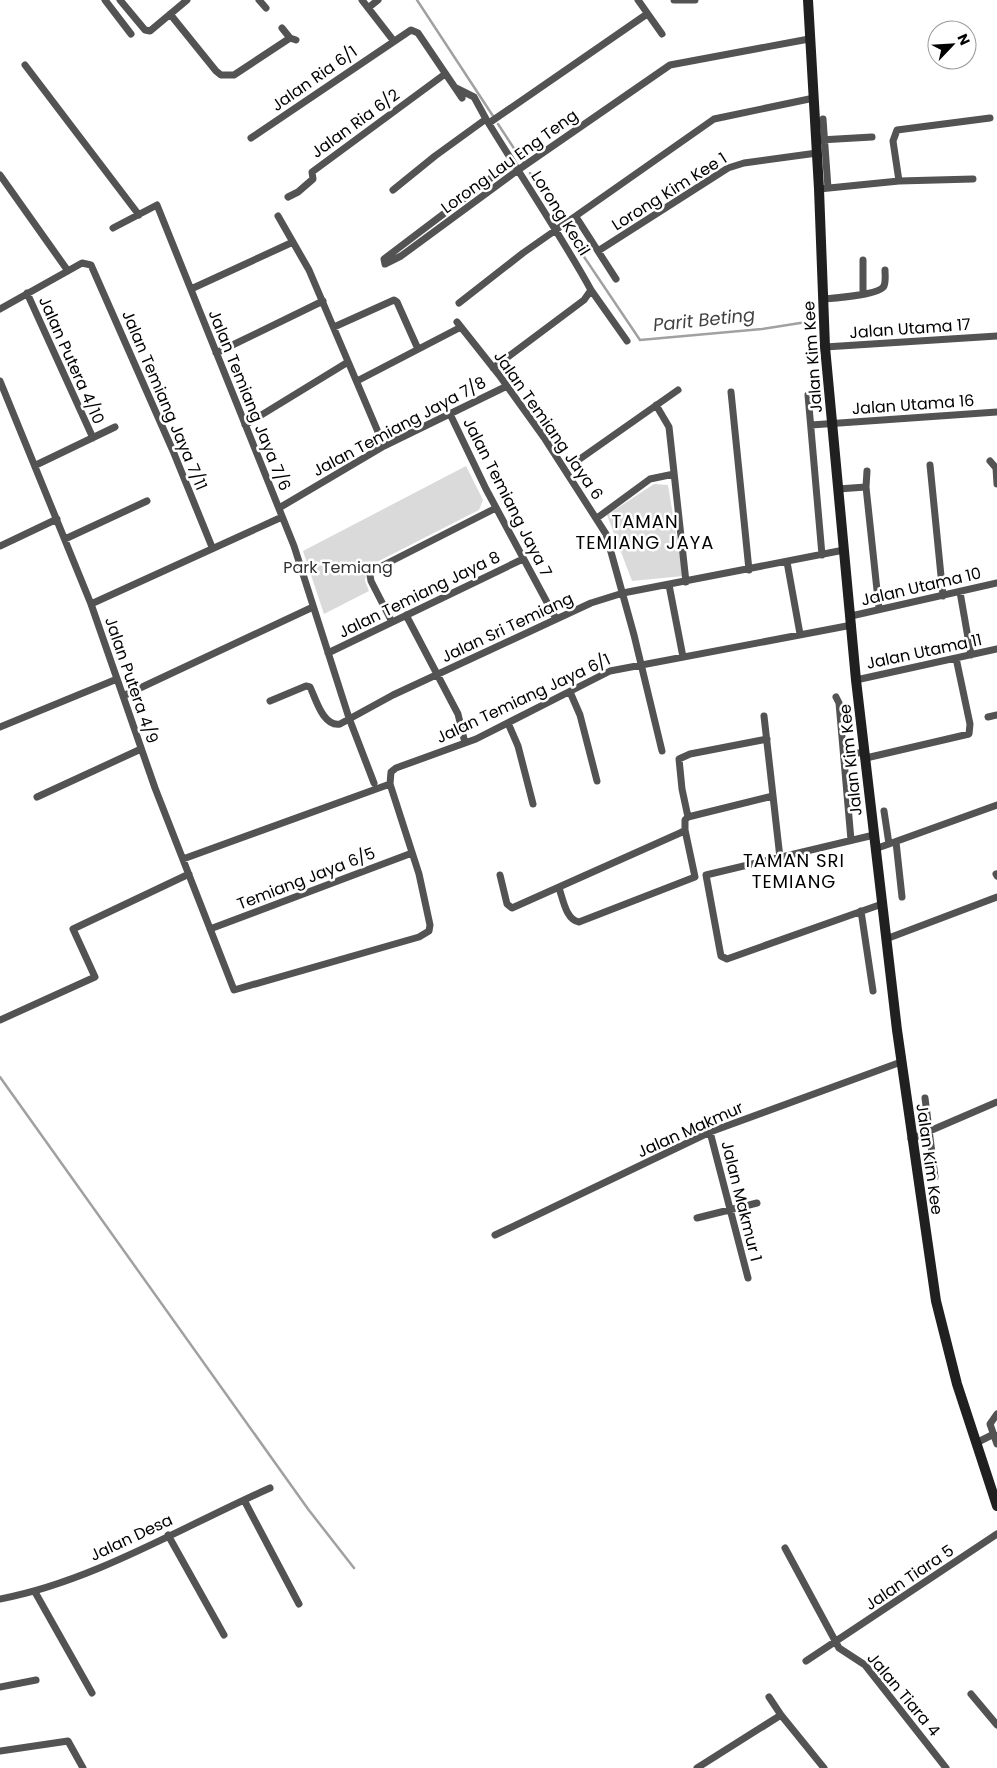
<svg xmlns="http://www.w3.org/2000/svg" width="997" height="1768" viewBox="0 0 997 1768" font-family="Poppins,sans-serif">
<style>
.green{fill:#dadada}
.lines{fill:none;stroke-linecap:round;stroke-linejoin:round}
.stream{stroke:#a1a1a1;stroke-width:2.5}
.street{stroke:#535353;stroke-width:7}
.secondary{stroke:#202020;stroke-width:10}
.labels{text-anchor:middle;stroke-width:5;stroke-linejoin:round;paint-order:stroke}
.street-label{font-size:16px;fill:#000;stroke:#fff}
.park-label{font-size:16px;fill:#313131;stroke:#fff}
.water-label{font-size:18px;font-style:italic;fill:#424242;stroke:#fff}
.neighbourhood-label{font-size:18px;letter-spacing:1px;fill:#000;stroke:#fff}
</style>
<rect width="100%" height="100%" fill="#fff"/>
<path class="green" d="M 466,466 L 483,500 L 479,510 L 367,567 L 365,581 L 369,591 L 324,614 L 303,551 Z
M 654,484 L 668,485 L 683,576 L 632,581 L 607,515 Z"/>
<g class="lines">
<path class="stream" d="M 417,0 L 493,116
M 498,124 L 523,162
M 530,173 L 560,221
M 566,230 L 640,340 L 762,329 L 813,321
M 0,1077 L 308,1509 L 354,1568"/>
<path class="street" d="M 105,0 L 131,34
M 120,0 L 145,30 L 150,31 L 187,0
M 259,0 L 266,8
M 362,0 L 393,40
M 638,0 L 662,34
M 674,0 L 695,0
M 368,8 L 378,0
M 170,14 L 216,71 L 221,75 L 234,75 L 290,38
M 282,28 L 290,38 L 296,40
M 25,65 L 139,215
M 456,88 L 474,97 L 486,119
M 823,119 L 828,188
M 489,123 L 647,14
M 251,138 L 411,30 L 418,33 L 462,98
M 820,140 L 872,137
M 512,162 L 384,259 L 385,264 L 401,256 L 518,170 L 670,65 L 809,39
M 0,175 L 68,271
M 899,181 L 893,141 L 897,130 L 990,118
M 819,189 L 899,181 L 973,179
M 393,190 L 435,156 L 486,119 C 519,173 554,225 586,281 L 591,290 L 584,300 L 493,368
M 288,197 L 298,192 L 313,179 L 312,172 L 445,74
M 278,216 L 309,270 L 384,446
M 576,217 L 616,279
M 113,228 L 157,205 L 294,546 L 349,718 L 374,783
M 598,251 L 728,168 L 744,163 L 817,153
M 191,289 L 293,242
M 591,290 L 627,341
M 27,293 L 93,438
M 863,294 L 863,260
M 823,299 C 834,298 880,295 884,286 C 886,281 885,275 885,270
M 459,303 L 523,253 L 714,119 L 814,98
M 0,309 L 82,263 L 91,265 L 173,451 L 212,547
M 457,322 L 499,375 L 545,439 L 606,534 L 634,635 L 662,751
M 334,327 L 394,300 L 397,302 L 418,349
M 825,347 L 997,336
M 216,353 L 323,301
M 0,381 L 91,604 L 155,788 L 234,990 L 419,937 L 429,931 L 430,925 L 419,874 L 390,784 L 391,772 L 396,768 L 476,739 L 610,671 L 852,625
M 357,381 L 461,327
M 731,392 L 749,570
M 808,395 L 822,555
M 656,405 L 669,427 L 686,582
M 450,414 L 486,489 L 556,619
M 245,425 L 348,362
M 811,425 L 997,412
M 577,461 L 678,390
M 990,461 L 996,468 L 997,484
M 36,465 L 115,427
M 930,465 L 943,596
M 867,471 L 866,487 L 879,609
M 838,489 L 866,487
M 279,508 L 384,446 L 507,386
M 597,518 L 650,479 L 674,474
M 65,539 L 147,501
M 0,546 L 57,519
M 787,562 L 800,634
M 669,585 L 683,657
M 960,592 L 971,655
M 91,604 L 282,517
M 406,615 L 458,714 L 465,743
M 851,616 L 997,583
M 392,622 L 371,581 L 370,575 L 372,571 L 496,508
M 328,653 L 523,559
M 856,680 L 997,649
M 570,692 L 580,715 L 597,781
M 123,696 L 313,607
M 836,697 L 839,703 L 851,840
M 270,701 L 306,686 L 310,687 C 316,699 323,727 340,724 L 393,695 L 591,603 L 623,593 L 844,550
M 764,716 L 780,858
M 988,717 L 997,715
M 508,723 L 518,746 L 533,804
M 0,727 L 117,679
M 844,755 L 865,752
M 866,758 L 969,734 L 970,724 L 956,658
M 37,797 L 141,749
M 884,811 L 889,844
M 688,817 L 682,789 L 679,759 L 690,754 L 767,739
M 688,817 L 773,796
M 874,835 L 706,875 L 720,951 L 721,956 L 727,959 L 882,904
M 896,842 L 902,897
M 875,849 L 997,805
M 183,859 L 390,784
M 996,874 L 997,876
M 500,875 L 507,904 L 512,908 L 680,833 L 685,830 L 685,820 L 688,817
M 559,888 C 563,899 566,920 579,922 L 695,877 L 685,830
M 861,911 L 873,991
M 210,929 L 412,853
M 886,939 L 997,897
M 0,1020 L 95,977 L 73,929 L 189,874
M 925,1098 L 935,1177
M 710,1132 L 748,1278
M 911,1139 L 997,1102
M 697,1218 L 757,1203
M 495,1235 L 710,1132 L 901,1062
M 997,1414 L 990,1424 L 997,1444
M 976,1443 L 994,1434
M 244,1500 L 299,1604
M 168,1535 L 224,1635
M 785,1548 L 839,1648 L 865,1665 L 946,1768
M 35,1592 L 92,1693
M 0,1599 C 92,1582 184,1526 270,1488
M 806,1661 L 997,1534
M 0,1687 L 36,1680
M 971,1694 L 997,1725
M 769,1697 L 781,1715 L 824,1768
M 0,1751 L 68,1741 L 83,1768
M 697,1768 L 781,1715"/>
<path class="secondary" d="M 808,0 L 819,189 L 825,347 L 856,680 L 897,1030 L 936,1301 L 957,1384 L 997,1506"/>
</g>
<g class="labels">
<g class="street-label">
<text transform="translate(314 78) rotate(-35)" y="6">Jalan Ria 6/1</text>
<text transform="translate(355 123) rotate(-36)" y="6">Jalan Ria 6/2</text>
<text transform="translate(509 161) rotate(-36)" y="6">Lorong Lau Eng Teng</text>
<text transform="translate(669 191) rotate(-32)" y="6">Lorong Kim Kee 1</text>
<text transform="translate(561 213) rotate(58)" y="6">Lorong Kecil</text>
<text transform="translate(910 328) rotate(-4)" y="6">Jalan Utama 17</text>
<text transform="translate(812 357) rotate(-94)" y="6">Jalan Kim Kee</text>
<text transform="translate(72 360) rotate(66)" y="6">Jalan Putera 4/10</text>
<text transform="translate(165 400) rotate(67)" y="6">Jalan Temiang Jaya 7/11</text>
<text transform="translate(250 400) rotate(68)" y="6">Jalan Temiang Jaya 7/6</text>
<text transform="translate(913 404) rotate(-4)" y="6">Jalan Utama 16</text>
<text transform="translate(549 425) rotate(55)" y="6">Jalan Temiang Jaya 6</text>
<text transform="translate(399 426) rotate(-28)" y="6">Jalan Temiang Jaya 7/8</text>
<text transform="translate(508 497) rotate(63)" y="6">Jalan Temiang Jaya 7</text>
<text transform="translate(921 586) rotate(-13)" y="6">Jalan Utama 10</text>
<text transform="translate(419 594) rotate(-26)" y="6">Jalan Temiang Jaya 8</text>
<text transform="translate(507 627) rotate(-25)" y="6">Jalan Sri Temiang</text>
<text transform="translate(924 651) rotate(-12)" y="6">Jalan Utama 11</text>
<text transform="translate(132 680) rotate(71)" y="6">Jalan Putera 4/9</text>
<text transform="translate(523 698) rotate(-25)" y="6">Jalan Temiang Jaya 6/1</text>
<text transform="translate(850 760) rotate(-96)" y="6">Jalan Kim Kee</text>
<text transform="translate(306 878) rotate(-21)" y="6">Temiang Jaya 6/5</text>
<text transform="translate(690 1129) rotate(-24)" y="6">Jalan Makmur</text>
<text transform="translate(930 1159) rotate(82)" y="6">Jalan Kim Kee</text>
<text transform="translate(742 1201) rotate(76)" y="6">Jalan Makmur 1</text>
<text transform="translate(131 1537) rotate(-25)" y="6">Jalan Desa</text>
<text transform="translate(909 1577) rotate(-34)" y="6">Jalan Tiara 5</text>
<text transform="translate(904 1694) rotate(50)" y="6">Jalan Tiara 4</text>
</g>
<g class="park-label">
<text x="338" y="573">Park Temiang</text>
</g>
<g class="water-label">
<text transform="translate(704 320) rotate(-6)" y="6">Parit Beting</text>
</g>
<g class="neighbourhood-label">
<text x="645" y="528">TAMAN<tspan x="645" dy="21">TEMIANG JAYA</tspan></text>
<text x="794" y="867">TAMAN SRI<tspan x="794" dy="21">TEMIANG</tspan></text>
</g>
</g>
<g transform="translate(952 45) rotate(65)"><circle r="24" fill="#ffffff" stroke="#999999"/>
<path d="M0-4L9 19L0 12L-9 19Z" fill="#000000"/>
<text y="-8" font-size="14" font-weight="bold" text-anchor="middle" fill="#000000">N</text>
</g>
</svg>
